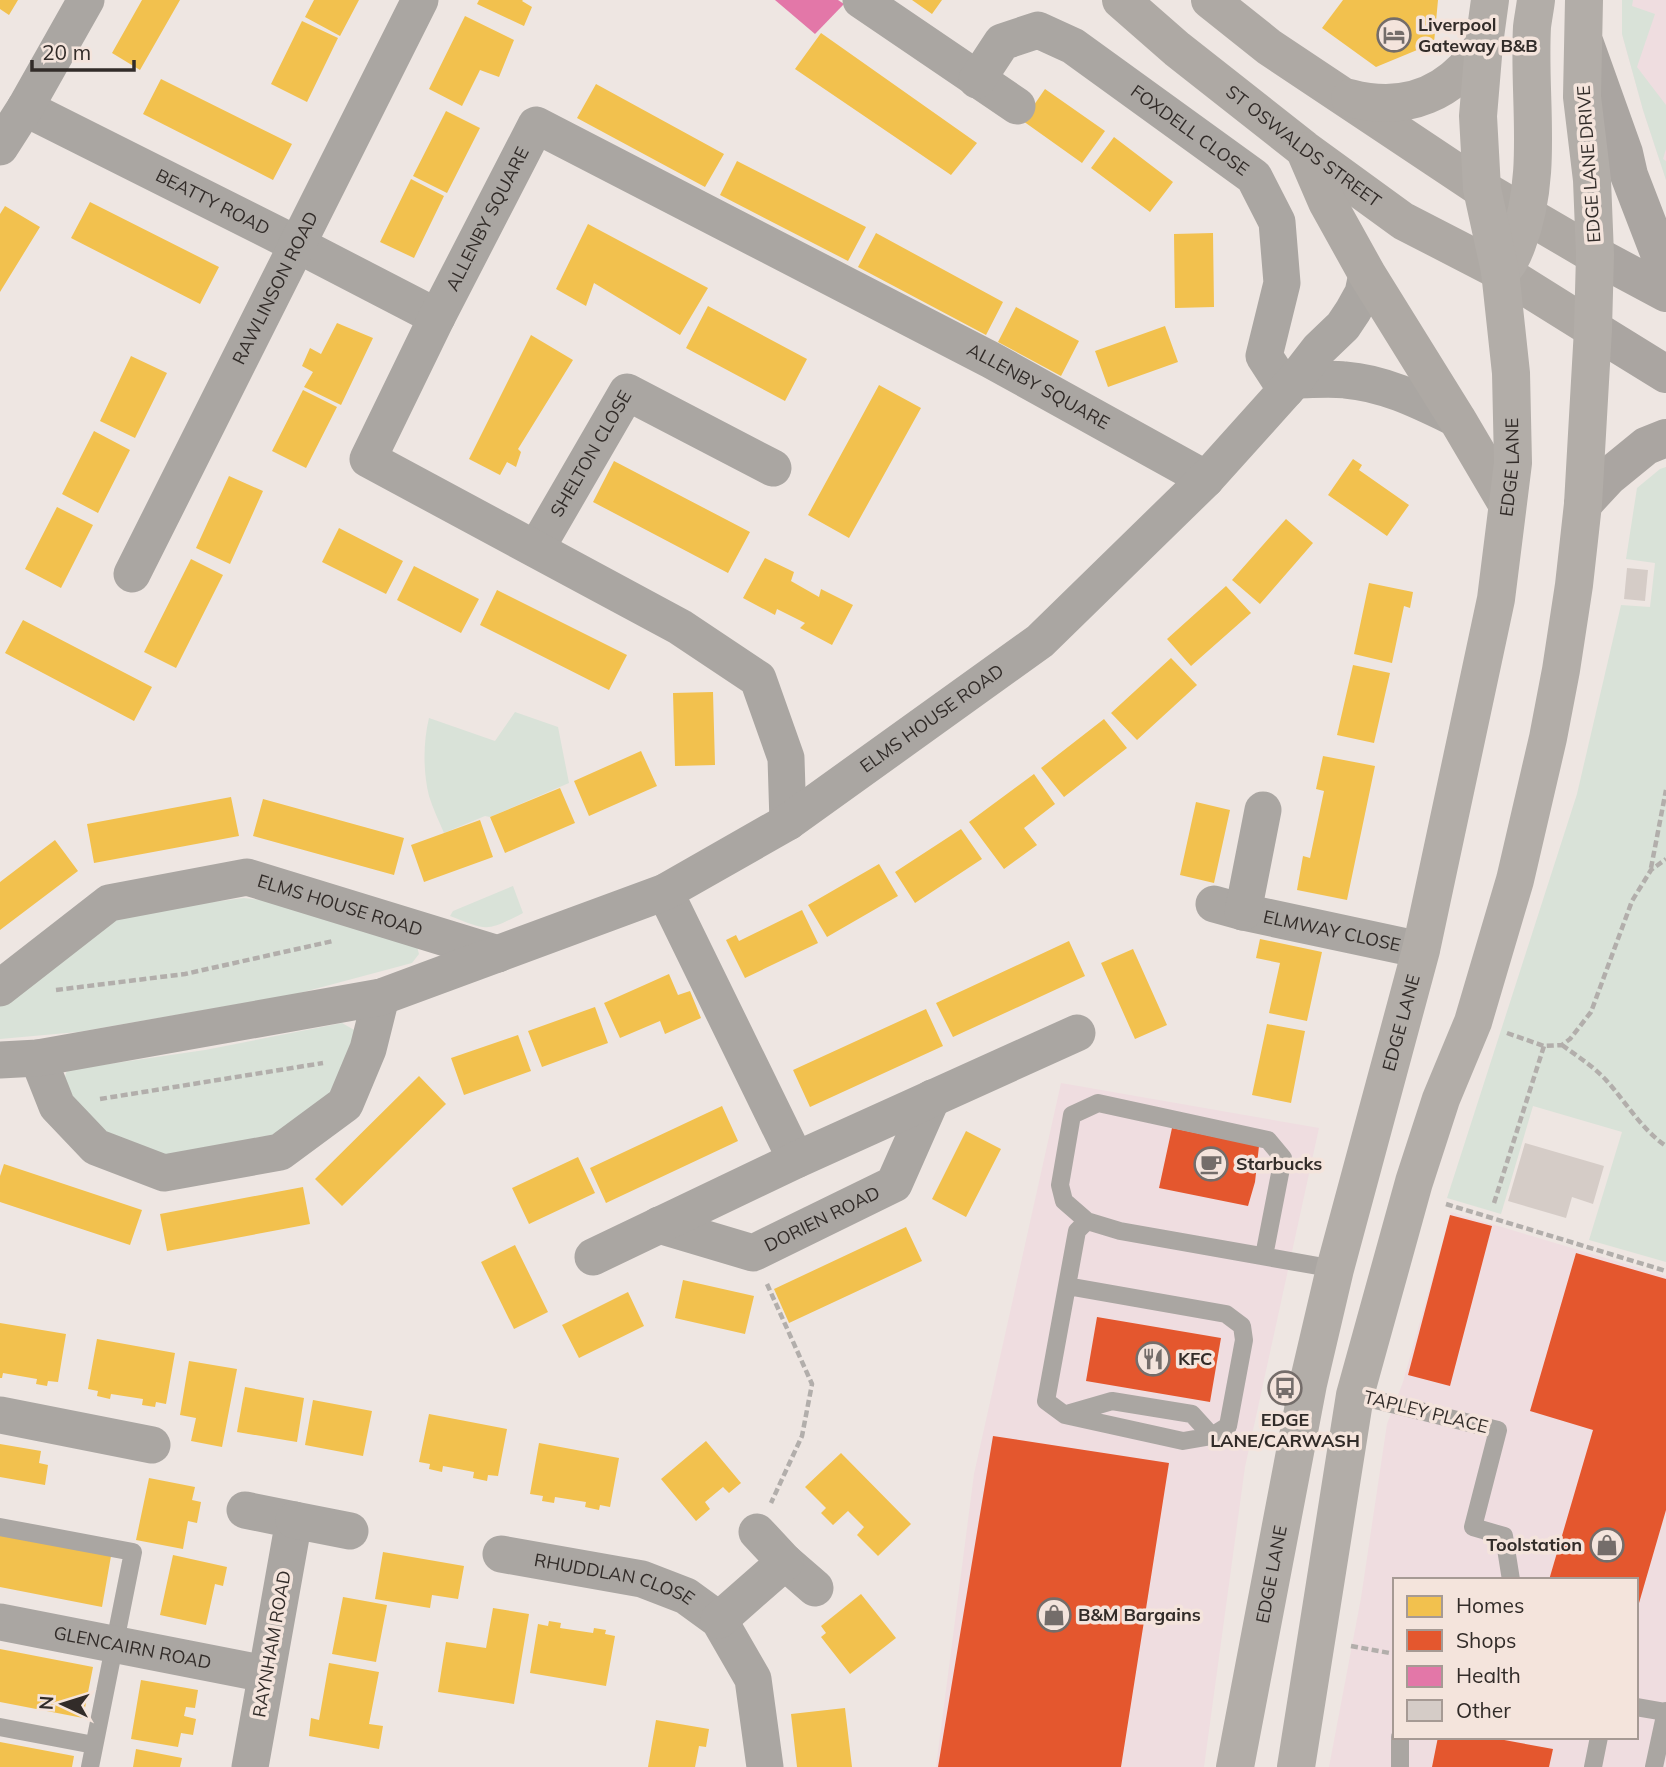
<svg xmlns="http://www.w3.org/2000/svg" width="1666" height="1767" viewBox="0 0 1666 1767" font-family="Mulish,sans-serif">
<style>
.commercial{fill:#efdde0;fill-rule:evenodd}
.green{fill:#d9e2d8}
.homes{fill:#f2c14e}
.shops{fill:#e4572e}
.health{fill:#e377a8}
.building{fill:#d5ccc7}
.lines{fill:none;stroke-linecap:round;stroke-linejoin:round}
.path{stroke:#b2aeab;stroke-width:4.5;stroke-dasharray:7 3.5;stroke-linecap:butt}
.lane{stroke:#aaa6a2;stroke-width:18}
.street{stroke:#aaa6a2;stroke-width:37}
.secondary{stroke:#aaa5a1;stroke-width:38}
.primary{stroke:#aea9a4;stroke-width:38}
.highway{stroke:#b2ada8;stroke-width:38}
.labels{text-anchor:middle;stroke-width:7;stroke-linejoin:round;paint-order:stroke}
.poi-label{font-size:18px;font-weight:bold;fill:#322c29;stroke:#f4e4dc;text-anchor:start}
.street-label{font-size:18px;fill:#322c29;stroke:#f4e4dc}
</style>
<rect width="100%" height="100%" fill="#eee6e2"/>
<path class="commercial" d="M 1622,0 L 1666,0 L 1666,180 L 1643,110 L 1622,34 Z
M 1061,1083 L 1319,1128 L 1245,1467 L 1204,1767 L 936,1767 L 974,1474 Z
M 1451,1212 L 1666,1276 L 1666,1767 L 1329,1767 L 1361,1598 L 1387,1424 L 1403,1382 ZM 1395,1580 L 1636,1580 L 1636,1737 L 1395,1737 Z"/>
<path class="green" d="M 1622,0 L 1633,0 L 1632,6 L 1655,14 L 1637,67 L 1666,105 L 1666,149 L 1663,159 L 1666,161 L 1666,180 L 1643,110 L 1622,34 Z
M 1666,467 L 1666,1262 L 1589,1240 L 1622,1132 L 1533,1106 L 1501,1214 L 1447,1198 L 1577,794 L 1621,605 L 1650,607 L 1655,563 L 1626,559 L 1637,488 L 1660,469 Z
M 515,712 L 558,727 L 569,783 L 490,817 L 485,816 L 444,833 C 439,821 433,809 429,796 C 423,772 423,742 429,718 L 495,741 Z
M 513,886 L 523,913 C 486,932 488,931 450,916 L 453,911 Z
M 244,898 L 269,901 L 416,943 L 419,954 L 412,963 L 296,994 L 78,1032 L 0,1039 L 0,997 L 118,914 Z
M 342,1023 L 356,1031 L 336,1094 L 283,1133 L 158,1156 L 103,1135 L 62,1087 L 67,1070 L 205,1050 Z"/>
<path class="homes" d="M 0,0 L 18,0 L 9,15 L 0,9 Z
M 142,0 L 180,0 L 140,70 L 112,53 Z
M 314,0 L 359,0 L 340,36 L 305,17 Z
M 479,0 L 523,0 L 522,1 L 532,7 L 524,26 L 477,4 Z
M 912,0 L 942,0 L 932,14 Z
M 1343,0 L 1438,0 L 1434,43 L 1376,67 L 1322,28 Z
M 465,16 L 514,40 L 499,77 L 480,70 L 462,106 L 429,89 Z
M 302,21 L 338,38 L 307,102 L 271,84 Z
M 821,33 L 977,143 L 951,175 L 795,69 Z
M 161,79 L 292,144 L 273,180 L 143,114 Z
M 596,84 L 724,154 L 705,187 L 577,118 Z
M 1045,89 L 1105,131 L 1082,163 L 1023,121 Z
M 446,111 L 480,128 L 447,193 L 413,176 Z
M 1114,137 L 1173,182 L 1150,212 L 1091,168 Z
M 737,161 L 866,227 L 848,261 L 720,195 Z
M 411,179 L 444,196 L 414,258 L 380,242 Z
M 90,202 L 219,267 L 200,304 L 71,238 Z
M 5,206 L 40,227 L 0,292 L 0,214 Z
M 588,224 L 708,288 L 680,335 L 594,283 L 586,306 L 556,289 Z
M 876,233 L 1003,302 L 986,335 L 858,267 Z
M 1213,233 L 1214,307 L 1175,308 L 1174,234 Z
M 708,306 L 807,359 L 785,401 L 686,348 Z
M 1016,307 L 1079,341 L 1061,376 L 998,342 Z
M 337,323 L 373,338 L 341,405 L 304,387 L 313,372 L 302,366 L 310,348 L 321,354 Z
M 1165,326 L 1178,362 L 1108,387 L 1095,351 Z
M 531,335 L 573,360 L 518,449 L 521,452 L 516,467 L 507,462 L 500,475 L 469,459 Z
M 131,356 L 167,373 L 135,438 L 100,421 Z
M 879,385 L 921,408 L 849,538 L 808,515 Z
M 303,390 L 337,407 L 306,468 L 272,451 Z
M 94,431 L 130,450 L 98,513 L 62,494 Z
M 1353,459 L 1362,465 L 1359,470 L 1409,505 L 1387,536 L 1328,495 Z
M 614,461 L 750,532 L 728,573 L 593,502 Z
M 229,476 L 263,491 L 230,564 L 196,548 Z
M 57,507 L 93,525 L 61,588 L 25,569 Z
M 1286,519 L 1313,543 L 1260,604 L 1232,580 Z
M 339,528 L 403,561 L 386,594 L 322,562 Z
M 765,558 L 794,572 L 791,581 L 819,597 L 821,589 L 853,605 L 832,645 L 800,628 L 805,623 L 777,609 L 775,615 L 743,598 Z
M 191,559 L 223,575 L 176,668 L 144,652 Z
M 414,566 L 479,599 L 461,633 L 397,600 Z
M 1369,583 L 1413,592 L 1410,608 L 1404,606 L 1392,663 L 1354,654 Z
M 1226,586 L 1251,613 L 1191,666 L 1167,639 Z
M 497,590 L 627,655 L 609,690 L 480,625 Z
M 23,620 L 152,687 L 134,721 L 5,653 Z
M 1171,658 L 1197,685 L 1137,740 L 1111,713 Z
M 1353,665 L 1390,673 L 1374,743 L 1337,735 Z
M 713,692 L 715,765 L 675,766 L 673,693 Z
M 1104,719 L 1127,748 L 1064,797 L 1041,768 Z
M 641,751 L 657,786 L 589,816 L 574,781 Z
M 1323,756 L 1375,766 L 1347,900 L 1297,890 L 1303,856 L 1310,858 L 1324,791 L 1316,789 Z
M 1034,774 L 1055,804 L 1024,828 L 1037,845 L 1004,869 L 969,822 Z
M 560,788 L 575,823 L 505,853 L 490,817 Z
M 231,797 L 239,836 L 94,863 L 87,824 Z
M 263,799 L 404,838 L 394,875 L 253,836 Z
M 1196,802 L 1230,810 L 1214,883 L 1180,875 Z
M 480,820 L 493,857 L 424,882 L 411,845 Z
M 961,829 L 982,859 L 915,903 L 895,872 Z
M 55,840 L 78,871 L 0,930 L 0,882 Z
M 879,864 L 898,896 L 827,937 L 808,905 Z
M 802,910 L 818,943 L 745,978 L 726,940 L 736,935 L 739,941 Z
M 1260,939 L 1322,952 L 1307,1021 L 1269,1013 L 1280,963 L 1256,958 Z
M 1069,941 L 1085,976 L 953,1037 L 936,1003 Z
M 1133,949 L 1167,1025 L 1135,1039 L 1101,963 Z
M 669,974 L 678,995 L 690,991 L 701,1018 L 665,1034 L 660,1021 L 620,1038 L 604,1003 Z
M 595,1007 L 608,1043 L 542,1067 L 528,1031 Z
M 926,1009 L 943,1046 L 810,1107 L 793,1070 Z
M 1267,1024 L 1305,1031 L 1291,1103 L 1252,1095 Z
M 518,1035 L 531,1071 L 464,1095 L 451,1058 Z
M 419,1076 L 446,1104 L 342,1206 L 315,1179 Z
M 722,1106 L 738,1141 L 606,1203 L 590,1168 Z
M 966,1131 L 1001,1149 L 966,1217 L 932,1199 Z
M 578,1157 L 595,1193 L 529,1224 L 512,1188 Z
M 4,1164 L 142,1210 L 130,1245 L 0,1202 L 0,1176 Z
M 303,1187 L 310,1224 L 167,1251 L 160,1214 Z
M 906,1227 L 922,1261 L 789,1323 L 774,1289 Z
M 515,1245 L 548,1312 L 514,1329 L 481,1262 Z
M 683,1280 L 754,1296 L 745,1334 L 675,1318 Z
M 628,1292 L 644,1326 L 579,1358 L 562,1325 Z
M 0,1323 L 66,1334 L 58,1382 L 48,1381 L 47,1386 L 36,1384 L 37,1379 L 3,1373 L 2,1378 L 0,1378 Z
M 97,1339 L 175,1353 L 166,1404 L 156,1402 L 155,1407 L 142,1405 L 143,1399 L 111,1394 L 110,1399 L 97,1396 L 98,1391 L 88,1389 Z
M 189,1361 L 237,1369 L 222,1447 L 191,1441 L 196,1418 L 180,1415 Z
M 245,1387 L 304,1398 L 297,1442 L 237,1432 Z
M 313,1400 L 372,1411 L 363,1456 L 305,1445 Z
M 429,1414 L 507,1429 L 498,1476 L 488,1475 L 487,1481 L 473,1478 L 474,1472 L 443,1466 L 442,1472 L 429,1469 L 430,1464 L 419,1462 Z
M 706,1441 L 741,1483 L 729,1493 L 723,1487 L 705,1502 L 710,1509 L 696,1521 L 661,1479 Z
M 539,1443 L 619,1458 L 610,1507 L 600,1505 L 599,1510 L 585,1507 L 586,1502 L 555,1497 L 554,1503 L 542,1501 L 543,1496 L 530,1494 Z
M 0,1444 L 41,1451 L 39,1463 L 48,1465 L 45,1485 L 0,1477 Z
M 841,1453 L 911,1524 L 878,1556 L 857,1535 L 864,1527 L 848,1511 L 833,1525 L 821,1513 L 826,1508 L 805,1487 Z
M 149,1478 L 195,1487 L 192,1500 L 201,1502 L 197,1523 L 188,1521 L 183,1549 L 136,1540 Z
M 0,1535 L 111,1556 L 102,1607 L 0,1587 Z
M 383,1552 L 464,1566 L 458,1599 L 432,1595 L 430,1608 L 375,1599 Z
M 173,1555 L 227,1567 L 223,1586 L 215,1584 L 206,1625 L 160,1615 Z
M 861,1594 L 896,1638 L 850,1674 L 821,1637 L 826,1633 L 821,1626 Z
M 343,1597 L 387,1605 L 376,1662 L 332,1654 Z
M 493,1608 L 529,1614 L 514,1704 L 438,1692 L 446,1642 L 486,1648 Z
M 549,1621 L 561,1623 L 560,1628 L 593,1633 L 594,1628 L 606,1630 L 605,1634 L 615,1636 L 606,1686 L 530,1673 L 538,1624 L 548,1626 Z
M 0,1649 L 93,1667 L 83,1718 L 0,1702 Z
M 329,1663 L 379,1672 L 369,1724 L 383,1726 L 379,1749 L 309,1736 L 311,1718 L 319,1720 Z
M 141,1680 L 198,1690 L 195,1708 L 186,1707 L 184,1716 L 196,1719 L 193,1735 L 181,1733 L 178,1747 L 131,1739 Z
M 845,1708 L 852,1767 L 797,1767 L 791,1714 Z
M 656,1720 L 709,1729 L 706,1747 L 699,1746 L 695,1767 L 648,1767 Z
M 0,1742 L 74,1756 L 72,1767 L 0,1767 Z
M 136,1749 L 182,1758 L 180,1767 L 133,1767 Z"/>
<path class="shops" d="M 1172,1128 L 1259,1146 L 1255,1182 L 1248,1206 L 1159,1188 Z
M 1450,1215 L 1492,1226 L 1450,1386 L 1408,1375 Z
M 1576,1253 L 1666,1279 L 1666,1510 L 1637,1610 L 1636,1580 L 1549,1580 L 1593,1430 L 1530,1411 Z
M 1097,1317 L 1221,1338 L 1210,1402 L 1086,1381 Z
M 993,1436 L 1169,1463 L 1121,1767 L 938,1767 Z
M 1438,1737 L 1488,1737 L 1553,1749 L 1549,1767 L 1432,1767 Z"/>
<path class="health" d="M 775,0 L 838,0 L 844,4 L 815,34 Z"/>
<path class="building" d="M 1627,568 L 1648,570 L 1645,601 L 1624,599 Z
M 1525,1143 L 1604,1166 L 1593,1204 L 1572,1197 L 1566,1218 L 1508,1201 Z"/>
<g class="lines">
<path class="path" d="M 1651,868 L 1666,790
M 56,990 L 185,974 L 333,941
M 1507,1033 L 1544,1046 L 1562,1045 L 1570,1039 L 1591,1012 L 1632,901 L 1651,870 L 1666,859
M 1562,1045 C 1577,1056 1593,1066 1606,1080 C 1626,1102 1641,1129 1666,1146
M 100,1099 L 323,1063
M 1494,1203 L 1544,1046
M 1446,1204 L 1666,1271
M 767,1284 L 812,1384 L 802,1436 L 771,1503
M 1351,1646 L 1395,1654"/>
<path class="lane" d="M 1087,1221 L 1064,1201 L 1060,1185 L 1072,1115 L 1098,1103 L 1268,1140 L 1283,1158 L 1264,1256
M 1067,1286 L 1226,1314 L 1242,1326 L 1244,1340 L 1228,1426 L 1212,1436 L 1183,1441 L 1065,1415 L 1046,1401 L 1077,1231 L 1087,1221 L 1120,1231 L 1335,1269
M 1355,1395 L 1498,1430 L 1473,1527 L 1504,1536 L 1511,1580
M 1067,1414 L 1112,1401 L 1192,1414 L 1212,1436
M 0,1527 L 133,1552 L 90,1767
M 1636,1707 L 1666,1712
M 0,1727 L 94,1745
M 1400,1737 L 1400,1767
M 1593,1767 L 1599,1737
M 1654,1767 L 1666,1711"/>
<g class="street">
<path d="M 861,0 L 1017,106"/>
<path id="s1" d="M 977,80 L 1002,42 L 1038,30 L 1073,46 L 1254,177 L 1277,222 L 1282,283 L 1264,356 L 1286,390"/>
<path id="s2" d="M 25,108 L 298,245 L 437,317"/>
<path d="M 0,147 L 25,108 L 86,0"/>
<path d="M 1295,380 C 1312,380 1329,378 1345,380 C 1385,383 1422,402 1457,419"/>
<path id="s3" d="M 536,549 L 627,392 L 773,468"/>
<path id="s4" d="M 132,574 L 420,0"/>
<path id="s5" d="M 788,822 L 786,758 L 758,679 L 680,627 L 368,459 L 437,317 L 536,125 L 991,360 L 1206,479"/>
<path d="M 665,892 L 796,1160"/>
<path id="s6" d="M 1214,904 L 1243,912 L 1421,950"/>
<path d="M 1243,912 L 1263,810"/>
<path id="s7" d="M 0,988 L 109,903 L 247,877 L 498,954"/>
<path d="M 38,1058 L 57,1106 L 96,1147 L 164,1173 L 280,1152 L 345,1104 L 368,1049 L 381,997"/>
<path id="s8" d="M 0,1060 L 38,1058 L 381,997 L 665,892 L 788,822 L 1040,641 L 1206,479 L 1295,380 L 1319,349 L 1343,326 L 1353,311 L 1363,293 L 1367,274"/>
<path id="s9" d="M 659,1225 L 753,1253 L 894,1184 L 932,1098"/>
<path d="M 593,1257 L 796,1160 L 1077,1033"/>
<path d="M 0,1415 L 152,1445"/>
<path d="M 245,1510 L 294,1520 L 250,1767"/>
<path d="M 294,1520 L 350,1531"/>
<path id="s10" d="M 501,1554 L 642,1579 L 686,1596 L 719,1620 L 753,1679 L 765,1767"/>
<path d="M 785,1562 L 815,1588"/>
<path d="M 719,1620 L 785,1562 L 757,1532"/>
<path id="s11" d="M 0,1622 L 266,1674"/>
</g>
<path class="secondary" d="M 1585,44 L 1624,153 L 1629,175 L 1666,271
M 1595,255 L 1666,293
M 1593,329 L 1666,374
M 1583,504 L 1608,477 L 1646,446 L 1666,438"/>
<g class="primary">
<path id="s12" d="M 1121,0 L 1177,49 L 1304,149 L 1403,221 L 1500,271 L 1593,329"/>
<path d="M 1210,0 L 1269,47 L 1482,189 L 1595,255"/>
<path d="M 1350,98 C 1407,113 1453,93 1484,44"/>
<path d="M 1305,151 L 1327,202 L 1367,274 L 1457,419 L 1507,504"/>
</g>
<g class="highway">
<path d="M 1500,271 C 1509,264 1513,255 1517,244 C 1544,175 1528,99 1532,27 C 1533,18 1535,9 1536,0"/>
<path id="s13" d="M 1235,1767 L 1308,1384 L 1335,1269 L 1421,950 L 1496,599 L 1513,463 L 1511,373 L 1500,271 L 1482,189 L 1478,116 L 1484,44 L 1490,0"/>
<path d="M 1296,1767 L 1355,1395 L 1414,1182 L 1441,1099 L 1473,1022 L 1515,880 L 1548,738 L 1561,670 L 1574,585 L 1583,504 L 1593,329 L 1595,255 L 1592,180 L 1582,97 L 1584,0"/>
</g>
</g>
<defs>
<symbol id="hotel-ring" viewBox="-11 -11 22 22"><circle r="9.5" fill="#f4e4dc" stroke="#746d6a" stroke-width="1.5"/><path d="M-6-4.5h1.5V1H6V5H4.5V3h-9V5H-6ZM-4 0a1.8 1.8 0 1 1 3.6 0ZM.5 0V-2.5h3Q6-2.5 6 0Z" fill="#746d6a"/></symbol>
<symbol id="cafe-ring" viewBox="-11 -11 22 22"><circle r="9.5" fill="#f4e4dc" stroke="#746d6a" stroke-width="1.5"/><path d="M-5.5-4.5H6V0H3Q3 3.5 0 3.5H-2.5Q-5.5 3.5-5.5 0ZM3-3.2v2h1.7v-2ZM-6 4.5H4V6H-6Z" fill="#746d6a"/></symbol>
<symbol id="restaurant-ring" viewBox="-11 -11 22 22"><circle r="9.5" fill="#f4e4dc" stroke="#746d6a" stroke-width="1.5"/><path d="M-5-6h1v4h1v-4h1v4h1v-4h1v5L-1.5 .5V6h-2V.5L-5-1ZM5-6V6H3V1.5H1.5Q1.5-4 5-6Z" fill="#746d6a"/></symbol>
<symbol id="bus-ring" viewBox="-11 -11 22 22"><circle r="9.5" fill="#f4e4dc" stroke="#746d6a" stroke-width="1.5"/><path d="M-5-6H5V4H4V6H2V4H-2V6H-4V4H-5ZM-3.5-4V0h7V-4ZM-3.5 1.2v1.5H-2V1.2ZM2 1.2v1.5H3.5V1.2Z" fill="#746d6a"/></symbol>
<symbol id="shop-ring" viewBox="-11 -11 22 22"><circle r="9.5" fill="#f4e4dc" stroke="#746d6a" stroke-width="1.5"/><path d="M-5-2.5h2.3a2.7 3.5 0 0 1 5.4 0H5L5.5 6h-11ZM-1.5-2.5h3a1.5 2.3 0 0 0-3 0Z" fill="#746d6a"/></symbol>
</defs>
<g fill-rule="evenodd">
<use href="#hotel-ring" x="1375" y="16" width="38" height="38"/>
<use href="#cafe-ring" x="1192" y="1145" width="38" height="38"/>
<use href="#restaurant-ring" x="1134" y="1340" width="38" height="38"/>
<use href="#bus-ring" x="1266" y="1369" width="38" height="38"/>
<use href="#shop-ring" x="1588" y="1526" width="38" height="38"/>
<use href="#shop-ring" x="1035" y="1596" width="38" height="38"/>
</g>
<g class="labels">
<g class="poi-label">
<text x="1418" y="31">Liverpool<tspan x="1418" dy="21">Gateway B&amp;B</tspan></text>
<text x="1236" y="1170">Starbucks</text>
<text x="1178" y="1365">KFC</text>
<text x="1285" y="1426" text-anchor="middle">EDGE<tspan x="1285" dy="21">LANE/CARWASH</tspan></text>
<text x="1582" y="1551" text-anchor="end">Toolstation</text>
<text x="1078" y="1621">B&amp;M Bargains</text>
</g>
<g class="street-label">
<text dy="6" stroke="none"><textPath href="#s1" startOffset="266">FOXDELL CLOSE</textPath></text>
<text dy="6" stroke="none"><textPath href="#s12" startOffset="234">ST OSWALDS STREET</textPath></text>
<text transform="translate(1589 164) rotate(-94)" y="6">EDGE LANE DRIVE</text>
<text dy="6" stroke="none"><textPath href="#s2" startOffset="210">BEATTY ROAD</textPath></text>
<text dy="6" stroke="none"><textPath href="#s5" startOffset="864">ALLENBY SQUARE</textPath></text>
<text dy="6" stroke="none"><textPath href="#s4" startOffset="320">RAWLINSON ROAD</textPath></text>
<text dy="6" stroke="none"><textPath href="#s5" startOffset="1536">ALLENBY SQUARE</textPath></text>
<text dy="6" stroke="none"><textPath href="#s3" startOffset="110">SHELTON CLOSE</textPath></text>
<text dy="6" stroke="none"><textPath href="#s13" startOffset="1330">EDGE LANE</textPath></text>
<text dy="6" stroke="none"><textPath href="#s8" startOffset="1008">ELMS HOUSE ROAD</textPath></text>
<text dy="6" stroke="none"><textPath href="#s7" startOffset="376">ELMS HOUSE ROAD</textPath></text>
<text dy="6" stroke="none"><textPath href="#s6" startOffset="121">ELMWAY CLOSE</textPath></text>
<text dy="6" stroke="none"><textPath href="#s13" startOffset="763">EDGE LANE</textPath></text>
<text dy="6" stroke="none"><textPath href="#s9" startOffset="175">DORIEN ROAD</textPath></text>
<text transform="translate(1426 1412) rotate(14)" y="6">TAPLEY PLACE</text>
<text dy="6" stroke="none"><textPath href="#s13" startOffset="196">EDGE LANE</textPath></text>
<text dy="6" stroke="none"><textPath href="#s10" startOffset="116">RHUDDLAN CLOSE</textPath></text>
<text transform="translate(272 1644) rotate(-80)" y="6">RAYNHAM ROAD</text>
<text dy="6" stroke="none"><textPath href="#s11" startOffset="135">GLENCAIRN ROAD</textPath></text>
</g>
</g>
<rect x="1393" y="1578" width="245" height="161" fill="#f4e4dc" stroke="#a69a94" stroke-width="2"/>
<rect x="1407" y="1596" width="35" height="21" fill="#f2c14e" stroke="#a69a94" stroke-width="2"/>
<text x="1456" y="1613" font-size="21" fill="#322c29">Homes</text>
<rect x="1407" y="1630" width="35" height="21" fill="#e4572e" stroke="#a69a94" stroke-width="2"/>
<text x="1456" y="1648" font-size="21" fill="#322c29">Shops</text>
<rect x="1407" y="1666" width="35" height="21" fill="#e377a8" stroke="#a69a94" stroke-width="2"/>
<text x="1456" y="1683" font-size="21" fill="#322c29">Health</text>
<rect x="1407" y="1700" width="35" height="21" fill="#d5ccc7" stroke="#a69a94" stroke-width="2"/>
<text x="1456" y="1718" font-size="21" fill="#322c29">Other</text>
<g transform="translate(63 1704) rotate(274)" stroke="#f4e4dc" stroke-width="5" paint-order="stroke">
<path d="M0-5L12 26L0 18L-12 26Z" fill="#322c29"/>
<text y="-10" font-size="19" font-weight="bold" text-anchor="middle" fill="#322c29">N</text>
</g>
<path d="M32 60v10h102v-10" fill="none" stroke="#322c29" stroke-width="3.5"/>
<text x="42" y="60" font-size="21" fill="#322c29" stroke="#f4e4dc" stroke-width="5" paint-order="stroke">20 m</text>
</svg>
